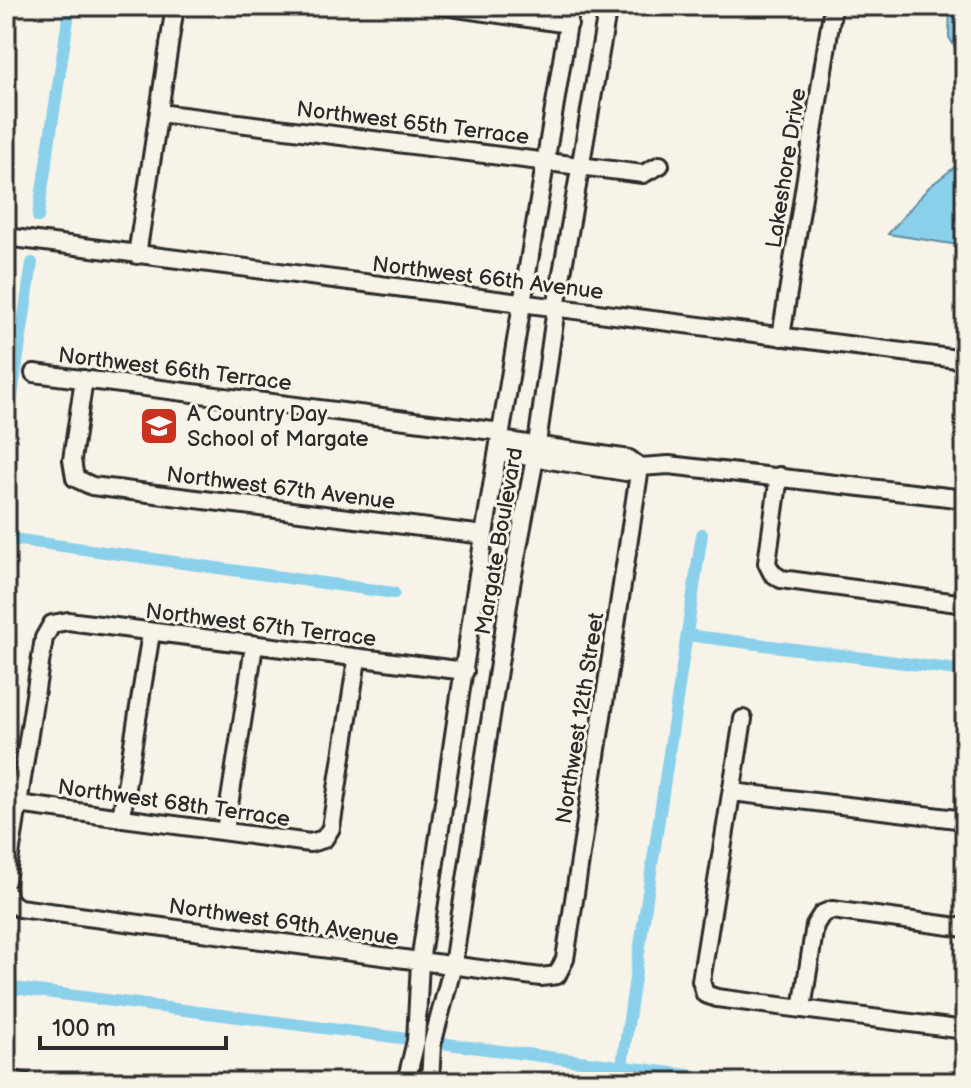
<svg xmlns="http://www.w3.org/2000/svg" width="971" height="1088" viewBox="0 0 971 1088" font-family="'Balsamiq Sans',sans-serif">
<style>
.water{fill:#8ad0eb;stroke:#648e9e;stroke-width:2}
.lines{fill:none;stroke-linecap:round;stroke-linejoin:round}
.canal{stroke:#8ad0eb;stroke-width:12}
.minor-casing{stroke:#2b2b2b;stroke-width:22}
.minor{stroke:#f7f3e8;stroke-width:16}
.labels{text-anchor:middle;stroke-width:6;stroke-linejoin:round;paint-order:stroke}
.street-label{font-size:22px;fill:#2b2b2b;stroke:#f7f3e8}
.poi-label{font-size:22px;fill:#2b2b2b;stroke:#f7f3e8;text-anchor:start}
</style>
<rect width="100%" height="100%" fill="#f7f3e8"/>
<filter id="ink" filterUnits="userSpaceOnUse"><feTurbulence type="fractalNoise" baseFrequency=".0125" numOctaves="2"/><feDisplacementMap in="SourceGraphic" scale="16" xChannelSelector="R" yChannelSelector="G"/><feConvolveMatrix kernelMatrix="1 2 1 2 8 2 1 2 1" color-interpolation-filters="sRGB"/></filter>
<g filter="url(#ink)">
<path class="water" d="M 950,6 L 965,6 L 965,65 L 949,37 Z
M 965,140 L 965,246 L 888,234 L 929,187 L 960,163 Z"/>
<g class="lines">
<path class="canal" d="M 38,217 L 70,6
M 6,436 L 32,263
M 6,538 L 394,593
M 687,635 L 965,671
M 6,987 L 742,1082
M 622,1065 L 702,534"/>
<defs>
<path id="minor" d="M 443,6 L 569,24
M 159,113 L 643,174 L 660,165
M 6,237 L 965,360
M 137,255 L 175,6
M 781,337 L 833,6
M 34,373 L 501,432
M 84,379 L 72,460 L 75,478 L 92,486 L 484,535
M 500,440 L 629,459 L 640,467
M 498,452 L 626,472 L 640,467 L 669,465 L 965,499
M 779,476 L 767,563 L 772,573 L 781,579 L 965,604
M 743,719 L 701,981 L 705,994 L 717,998 L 965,1030
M 732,792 L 965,820
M 18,804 L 310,843 L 324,839 L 331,828 L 357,659
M 121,818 L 151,633
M 225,831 L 254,646
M 6,881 L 44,638 L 52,624 L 68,621 L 465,671
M 6,891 L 7,900 L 19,908 L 541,977 L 557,975 L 565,959 L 640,467
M 802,1009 L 815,925 L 822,914 L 832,910 L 965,928
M 6,1079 L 24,1082
M 406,1082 L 416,1041 L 420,962 L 484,535 L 571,6
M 430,1082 L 432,1045 L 453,965 L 511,585 L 535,458 L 556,308 L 608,6"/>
</defs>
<use href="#minor" class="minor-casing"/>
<use href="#minor" class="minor"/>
</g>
</g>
<defs>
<symbol id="school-square" viewBox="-11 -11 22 22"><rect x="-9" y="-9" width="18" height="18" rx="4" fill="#c8321e" stroke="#f7f3e8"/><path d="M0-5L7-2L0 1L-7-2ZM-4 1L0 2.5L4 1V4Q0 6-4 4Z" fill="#fff"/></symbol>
</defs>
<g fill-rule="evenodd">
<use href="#school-square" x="137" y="404" width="44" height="44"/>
</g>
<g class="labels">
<g class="street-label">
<text transform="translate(413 122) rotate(7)" y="8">Northwest 65th Terrace</text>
<text transform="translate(785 168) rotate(-81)" y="8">Lakeshore Drive</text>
<text transform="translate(488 277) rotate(7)" y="8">Northwest 66th Avenue</text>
<text transform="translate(175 368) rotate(7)" y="8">Northwest 66th Terrace</text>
<text transform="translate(281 487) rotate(7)" y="8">Northwest 67th Avenue</text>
<text transform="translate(498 541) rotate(-80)" y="8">Margate Boulevard</text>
<text transform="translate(261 624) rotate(7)" y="8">Northwest 67th Terrace</text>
<text transform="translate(579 718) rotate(-81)" y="8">Northwest 12th Street</text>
<text transform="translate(174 802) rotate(8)" y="8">Northwest 68th Terrace</text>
<text transform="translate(284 921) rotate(8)" y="8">Northwest 69th Avenue</text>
</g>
<g class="poi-label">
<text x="187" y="421">A Country Day<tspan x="187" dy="25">School of Margate</tspan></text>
</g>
</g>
<rect width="971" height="1088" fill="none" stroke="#f7f3e8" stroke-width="32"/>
<rect x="16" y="16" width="939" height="1056" fill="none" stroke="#2b2b2b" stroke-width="3" filter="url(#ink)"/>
<path d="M40 1036v12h186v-12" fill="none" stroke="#2b2b2b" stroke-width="4"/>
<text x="52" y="1036" font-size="24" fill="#2b2b2b" stroke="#f7f3e8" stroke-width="6" paint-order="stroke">100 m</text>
</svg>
